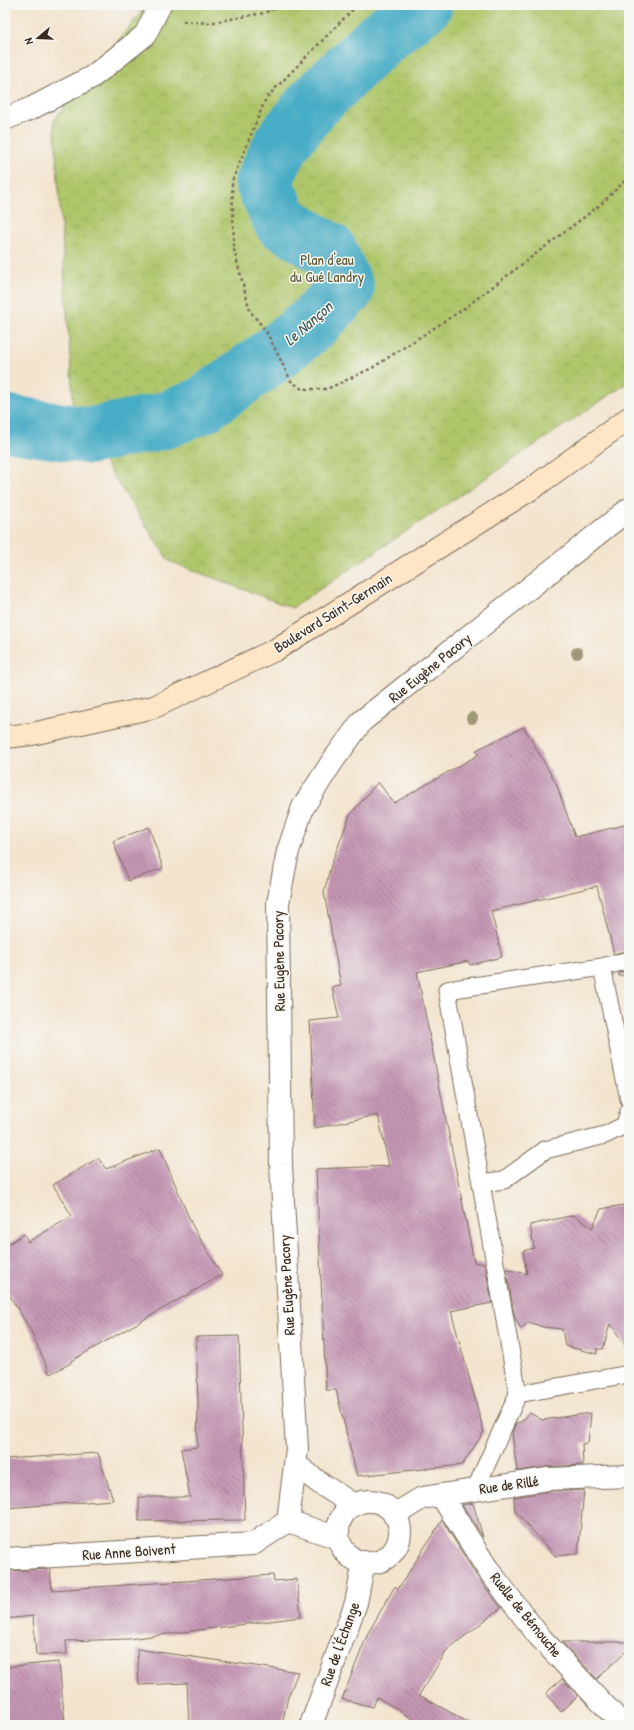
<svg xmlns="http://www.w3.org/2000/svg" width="634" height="1730" viewBox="0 0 634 1730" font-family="'Patrick Hand',sans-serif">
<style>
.park{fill:url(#park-crowns);stroke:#757844}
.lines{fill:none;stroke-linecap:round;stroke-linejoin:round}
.river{stroke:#46acc5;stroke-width:57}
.building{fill:url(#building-back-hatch)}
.service-casing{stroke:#7b6b5c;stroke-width:19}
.minor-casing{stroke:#7b6b5c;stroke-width:24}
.secondary-casing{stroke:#7b6b5c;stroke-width:24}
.path{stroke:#7b6b5c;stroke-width:2.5;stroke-dasharray:3 3;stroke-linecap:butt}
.service{stroke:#fff;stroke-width:17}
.minor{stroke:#fff;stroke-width:22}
.secondary{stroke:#fde5c5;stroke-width:22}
.tree{fill:#a1987a}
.labels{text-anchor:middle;stroke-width:3;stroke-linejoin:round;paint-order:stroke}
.park-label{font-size:15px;fill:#5e5935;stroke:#f6f6f2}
.street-label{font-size:15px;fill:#3b2a1e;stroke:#f6f6f2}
.water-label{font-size:16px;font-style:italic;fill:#3f5858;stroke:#f6f6f2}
</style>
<defs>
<pattern id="park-crowns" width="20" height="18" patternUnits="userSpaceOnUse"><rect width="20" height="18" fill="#afc66b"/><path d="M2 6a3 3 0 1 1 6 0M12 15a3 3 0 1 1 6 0" fill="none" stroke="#97aa5c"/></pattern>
<pattern id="building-back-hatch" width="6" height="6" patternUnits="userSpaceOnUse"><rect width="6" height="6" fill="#c496b4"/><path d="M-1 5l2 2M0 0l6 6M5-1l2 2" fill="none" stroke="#a07b92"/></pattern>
</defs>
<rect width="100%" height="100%" fill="#f6f6f2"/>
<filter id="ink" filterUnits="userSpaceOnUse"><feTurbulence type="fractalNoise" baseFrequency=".025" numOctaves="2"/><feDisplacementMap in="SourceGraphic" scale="8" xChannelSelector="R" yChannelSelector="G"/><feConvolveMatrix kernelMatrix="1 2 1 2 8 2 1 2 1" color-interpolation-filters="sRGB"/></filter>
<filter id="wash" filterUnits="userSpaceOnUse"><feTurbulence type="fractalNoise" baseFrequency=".012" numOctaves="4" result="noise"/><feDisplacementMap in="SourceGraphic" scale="16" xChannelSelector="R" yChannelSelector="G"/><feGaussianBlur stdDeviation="0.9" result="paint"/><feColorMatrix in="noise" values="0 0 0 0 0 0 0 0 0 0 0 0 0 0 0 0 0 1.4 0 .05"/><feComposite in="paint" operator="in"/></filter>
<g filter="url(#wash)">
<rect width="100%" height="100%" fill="#f3e4ce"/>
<path class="park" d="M 147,5 L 629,5 L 629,382 L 292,608 L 169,561 L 74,416 L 54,120 Z"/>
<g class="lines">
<path class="river" d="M 5,423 L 90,436 L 163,421 L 201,406 L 272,356 L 312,324 L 346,289 L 328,250 L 282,222 L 263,182 L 284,140 L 314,103 L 382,37 L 424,5"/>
</g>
<g id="blocks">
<path class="building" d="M 524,727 L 556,783 L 575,837 L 629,824 L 629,950 L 614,954 L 597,886 L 491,911 L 502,957 L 470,965 L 468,961 L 417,972 L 474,1262 L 485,1264 L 492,1303 L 451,1311 L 484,1432 L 462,1465 L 357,1476 L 336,1390 L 326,1390 L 316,1169 L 389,1166 L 378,1115 L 315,1128 L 310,1021 L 339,1018 L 332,987 L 341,986 L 324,892 L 331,865 L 350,815 L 378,782 L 394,803 L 478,755 L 476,750 Z
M 149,827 L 163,868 L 128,881 L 113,841 Z
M 629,970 L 629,975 L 619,976 L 619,973 Z
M 160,1148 L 192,1225 L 222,1275 L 71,1361 L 71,1363 L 50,1374 L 31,1331 L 5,1288 L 5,1246 L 24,1234 L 28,1242 L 72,1216 L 53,1185 L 98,1158 L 106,1169 Z
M 623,1205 L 629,1235 L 629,1350 L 610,1324 L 603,1349 L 597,1349 L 597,1354 L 565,1346 L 562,1329 L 543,1327 L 528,1322 L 521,1329 L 515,1318 L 506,1269 L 527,1274 L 523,1251 L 534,1248 L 530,1225 L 574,1215 L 592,1228 L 601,1209 Z
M 239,1336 L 245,1520 L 139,1521 L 139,1497 L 190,1497 L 181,1449 L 197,1447 L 198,1402 L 196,1337 Z
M 530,1413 L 542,1420 L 591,1413 L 588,1443 L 582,1444 L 583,1465 L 547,1467 L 517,1471 L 512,1433 L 516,1423 L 521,1422 Z
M 98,1453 L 113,1500 L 5,1508 L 5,1459 Z
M 584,1490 L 578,1554 L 555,1556 L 515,1511 L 514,1497 L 549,1491 Z
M 473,1503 L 483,1537 L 462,1505 Z
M 442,1520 L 476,1575 L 501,1608 L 448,1649 L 419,1695 L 473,1725 L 423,1725 L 377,1697 L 373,1707 L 342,1699 L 368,1633 L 395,1586 L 398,1589 Z
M 50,1569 L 52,1590 L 273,1575 L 274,1581 L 297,1579 L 301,1617 L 128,1639 L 66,1641 L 67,1654 L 36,1655 L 33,1616 L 5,1619 L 5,1571 Z
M 562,1642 L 629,1642 L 629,1648 L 597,1679 Z
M 137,1649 L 298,1672 L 288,1697 L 282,1725 L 189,1725 L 187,1683 L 139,1685 Z
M 59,1662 L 65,1725 L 5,1725 L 5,1667 Z
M 562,1679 L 578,1696 L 561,1712 L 546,1693 Z"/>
</g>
</g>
<g filter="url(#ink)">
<use href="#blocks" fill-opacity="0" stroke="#7b6b5c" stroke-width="1"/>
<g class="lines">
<defs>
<path id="service" d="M 602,967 L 629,1099
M 482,1183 L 504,1180 L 545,1150 L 605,1135 L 625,1125 L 629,1111
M 518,1394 L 629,1374
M 475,1490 L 518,1394 L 447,990 L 602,967 L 629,960"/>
<path id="minor" d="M 5,119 L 32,108 L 92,77 L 145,35 L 160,5
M 295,1464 L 321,1484 L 354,1505
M 441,1495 L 487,1568 L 538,1635 L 623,1725
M338 1532a31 31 0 1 1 62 0a31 31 0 1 1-62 0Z
M 394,1515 L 422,1498 L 441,1495 L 548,1479 L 629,1476
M 288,1521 L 338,1538
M 5,1559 L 253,1544 L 288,1521 L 297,1449 L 281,1165 L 278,903 L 288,851 L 303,807 L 332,762 L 362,721 L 629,509
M 311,1725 L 356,1603 L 364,1562"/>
<path id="secondary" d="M 5,737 L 32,734 L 154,707 L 275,650 L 534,487 L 629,418"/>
</defs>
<use href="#service" class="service-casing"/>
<use href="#minor" class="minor-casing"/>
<use href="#secondary" class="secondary-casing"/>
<path class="path" d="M 357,5 L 266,98 L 232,181 L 234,250 L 250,311 L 266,331 L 291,381 L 302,389 L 327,389 L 372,368 L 462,310 L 600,205 L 629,177
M 183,21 L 209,23 L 264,13 L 283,5"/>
<use href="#service" class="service"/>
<use href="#minor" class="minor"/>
<use href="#secondary" class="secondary"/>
</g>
<g class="tree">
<circle cx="577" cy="653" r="6"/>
<circle cx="472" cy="718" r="6"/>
</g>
</g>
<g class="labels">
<g class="park-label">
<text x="327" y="265">Plan d'eau<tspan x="327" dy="17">du Gué Landry</tspan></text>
</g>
<g class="street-label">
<text transform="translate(333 613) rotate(-32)" y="5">Boulevard Saint-Germain</text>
<text transform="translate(430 668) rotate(-39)" y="5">Rue Eugène Pacory</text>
<text transform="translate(279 961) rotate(-91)" y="5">Rue Eugène Pacory</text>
<text transform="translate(287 1285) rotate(-93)" y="5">Rue Eugène Pacory</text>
<text transform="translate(509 1485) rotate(-8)" y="5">Rue de Rillé</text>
<text transform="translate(129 1552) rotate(-4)" y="5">Rue Anne Boivent</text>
<text transform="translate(526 1615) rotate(51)" y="5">Ruelle de Bémouche</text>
<text transform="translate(340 1644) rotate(-70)" y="5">Rue de l'Échange</text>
</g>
<g class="water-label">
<text transform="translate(308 323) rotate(-41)" y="6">Le Nançon</text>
</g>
</g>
<rect width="634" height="1730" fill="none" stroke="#f6f6f2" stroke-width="20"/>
<g transform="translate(38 38) rotate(251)" stroke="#f6f6f2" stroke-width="3" paint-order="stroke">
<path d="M0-3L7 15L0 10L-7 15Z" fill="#3b2a1e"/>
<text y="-6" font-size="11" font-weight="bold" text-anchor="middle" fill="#3b2a1e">N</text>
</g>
</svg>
